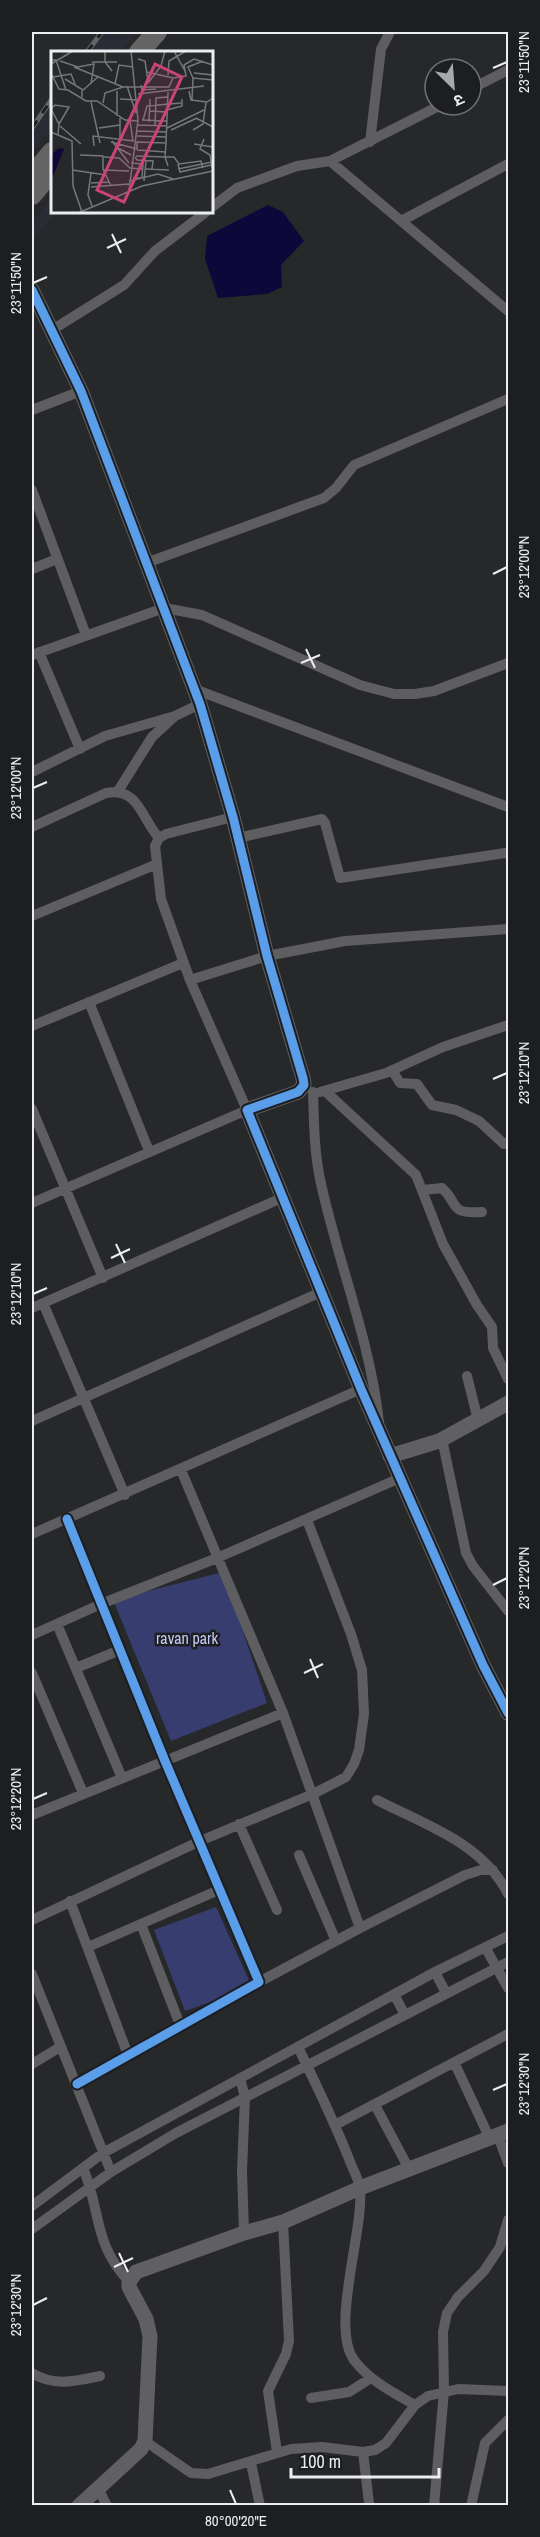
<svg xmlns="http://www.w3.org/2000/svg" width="540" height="2537" viewBox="0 0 540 2537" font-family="'Archivo Narrow','Noto Sans Devanagari',sans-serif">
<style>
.built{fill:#2a2b34}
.green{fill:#373d6f}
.water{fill:#0e0739}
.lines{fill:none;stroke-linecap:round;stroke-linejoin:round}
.street{stroke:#5e5e60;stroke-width:10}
.secondary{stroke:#606062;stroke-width:15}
.highway{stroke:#656566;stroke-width:20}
.rail-casing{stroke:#626466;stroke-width:5}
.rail{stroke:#1d1e22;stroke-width:3;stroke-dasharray:9;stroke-linecap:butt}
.cycleway-casing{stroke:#1d1e22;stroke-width:13}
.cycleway{stroke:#5a9eea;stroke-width:9}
.ticks{fill:none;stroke:#ecedf0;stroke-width:2}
.labels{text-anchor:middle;stroke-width:5;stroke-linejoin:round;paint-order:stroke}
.park-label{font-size:16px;fill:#c4cbf6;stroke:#1d1e22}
.inset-road{fill:none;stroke:#767779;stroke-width:1.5}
.view{fill:#ca4379;fill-opacity:0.15;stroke:#ca4379;stroke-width:3}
.inset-edge{fill:none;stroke:#ecedf0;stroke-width:3}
.neatline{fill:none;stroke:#ecedf0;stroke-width:2}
.ticks-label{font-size:15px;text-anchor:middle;fill:#ecedf0}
</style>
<rect width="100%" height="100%" fill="#27282a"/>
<path class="built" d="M 105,32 L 139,32 L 120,52 L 90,52 Z
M 52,105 L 52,128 L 32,152 L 32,134 Z
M 52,198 L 52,212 L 56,212 L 32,240 L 32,222 Z"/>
<path class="green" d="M 223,1572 L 267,1703 L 171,1741 L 113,1600 Z
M 216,1907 L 252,1987 L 185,2011 L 154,1930 Z"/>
<path class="water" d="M 268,205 L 283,212 L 304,241 L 281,265 L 282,287 L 267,294 L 218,298 L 205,259 L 207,236 Z"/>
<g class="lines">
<path class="street" d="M 471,89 L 508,70
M 370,142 L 381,49 L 390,32
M 330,161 L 508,311
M 212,207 L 237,188 L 297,166 L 330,161 L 441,105
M 401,221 L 508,164
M 52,330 L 124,285 L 155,251 L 206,212
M 32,410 L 81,391
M 32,490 L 86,635
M 146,563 L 324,498 L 336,488 L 354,465 L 508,399
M 32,569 L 57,559
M 39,652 L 80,749
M 32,655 L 164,608 L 202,615 L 360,685 L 394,694 L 415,694 L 434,691 L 508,663
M 194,689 L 508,807
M 32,772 L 105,736 L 175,716
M 118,791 L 152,737 L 175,716 L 200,704
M 32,827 L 106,793 C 139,787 141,818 159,838
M 238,838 L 322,819 L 325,823 L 340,878 L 505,853 L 508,854
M 32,916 L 157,864
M 190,980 L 161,899 L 155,846 L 159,838 L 166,834 L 233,817
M 89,1002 L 149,1151
M 32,1026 L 183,963
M 392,1070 L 400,1083 L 417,1084 L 432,1105 L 456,1110 L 479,1121 L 504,1144 L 508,1144
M 325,1091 L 416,1175 L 443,1244 L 477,1305 L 492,1327 L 493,1348 L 508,1379
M 313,1092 C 314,1121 314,1150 320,1179 C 337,1260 370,1339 379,1422
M 320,1092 L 386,1073 L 443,1047 L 508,1025
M 32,1109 L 103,1278
M 423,1190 L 442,1188 C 460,1204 447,1214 482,1212
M 32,1203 L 247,1110 L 190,980 L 267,956 L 345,941 L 508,929
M 43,1303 L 125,1495
M 32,1308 L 284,1197
M 467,1376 L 478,1420
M 32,1421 L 321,1292
M 442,1439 L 466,1553 L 473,1566 L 508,1611
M 181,1470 L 283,1713 L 360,1928
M 67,1519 L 165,1761 L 259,1982 L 77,2084
M 32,1534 L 361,1389
M 57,1624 L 122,1778
M 32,1635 L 101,1604 L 217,1558 L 400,1478
M 76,1668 L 120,1650
M 32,1673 L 83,1793
M 377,1800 C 425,1825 483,1843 508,1894
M 32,1815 L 283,1713
M 239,1824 L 277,1910
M 299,1855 L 336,1941
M 70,1901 L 128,2055
M 32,1920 L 200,1841 L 313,1794 L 346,1777 L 354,1764 L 359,1750 L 364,1714 L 362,1670 L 351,1634 L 307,1520
M 141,1924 L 180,2025
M 88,1947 L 221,1889
M 485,1947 L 508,1988
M 435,1972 L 446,1993
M 32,1974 L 111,2172
M 259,1982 L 360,1928 L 465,1875 L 481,1870 L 493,1870
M 394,1994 L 405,2015
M 298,2047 C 316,2084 334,2121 349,2159 C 352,2168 359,2179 360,2189 C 364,2231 330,2327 354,2360 C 370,2381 392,2392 415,2405
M 32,2064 L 60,2047
M 455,2064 L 490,2139
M 240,2078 L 245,2097 L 242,2171 L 244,2233
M 375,2105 L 409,2169
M 335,2125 L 508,2034
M 498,2136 L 508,2163
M 83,2168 C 102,2213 92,2241 129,2282
M 32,2206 L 103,2153 L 435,1972 L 508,1936
M 32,2229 L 111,2172 L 176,2133 L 508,1962
M 32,2373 C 54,2387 76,2381 100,2376
M 311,2398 L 349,2392 L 371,2378
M 145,2441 L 191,2473 L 208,2474 L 291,2449 L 322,2447 L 363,2452 L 375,2450 L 386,2443 L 415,2405 L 428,2396 L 458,2389 L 508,2391
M 277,2452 L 268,2391 L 286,2354 L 289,2341 L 283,2222
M 363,2452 L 369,2503
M 251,2463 L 260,2506
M 98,2488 L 107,2506
M 434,2506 L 444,2391 L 443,2332 L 447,2313 L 458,2297 L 484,2271 L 500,2247 L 508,2220
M 471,2506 L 485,2443 L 508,2420"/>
<path class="secondary" d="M 32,290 L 81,391 L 200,704 L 233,817 L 267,956 L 303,1078 L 304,1085 L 298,1092 L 247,1110 L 361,1389 L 483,1665 L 508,1713
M 390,1456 L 439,1441 L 508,1403
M 79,2506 L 141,2449 L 145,2441 L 150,2336 L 146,2319 L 129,2287 L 129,2282 L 136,2272 L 244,2233 L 283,2222 L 360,2188 L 508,2131"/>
<path class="highway" d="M 139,52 L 157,32
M 32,176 L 52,152
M 32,195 L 52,171"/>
<defs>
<path id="rail" d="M 87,52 L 102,32
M 32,128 L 52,99"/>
</defs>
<use href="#rail" class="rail-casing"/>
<use href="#rail" class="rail"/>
<defs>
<path id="cycleway" d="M 32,290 L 81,391 L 200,704 L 233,817 L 267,956 L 303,1078 L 304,1085 L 298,1092 L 247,1110 L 361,1389 L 483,1665 L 508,1713
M 67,1519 L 165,1761 L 259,1982 L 77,2084"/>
</defs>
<use href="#cycleway" class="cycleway-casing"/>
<use href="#cycleway" class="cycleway"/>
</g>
<path class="ticks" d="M 493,68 L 507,62M 112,234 L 121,253M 107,248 L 126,239M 33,283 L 47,277M 493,574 L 507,567M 306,649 L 315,668M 301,663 L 320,655M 33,788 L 47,782M 493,1079 L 507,1073M 116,1244 L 125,1263M 111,1258 L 130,1249M 33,1294 L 47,1288M 493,1585 L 507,1578M 310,1659 L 318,1678M 304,1673 L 323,1664M 33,1799 L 47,1793M 493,2090 L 507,2084M 119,2253 L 128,2272M 114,2267 L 133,2258M 33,2305 L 47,2298M 230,2490 L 236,2504"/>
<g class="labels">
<g class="park-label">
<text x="187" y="1644">ravan park</text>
</g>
</g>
<g transform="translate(51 51)">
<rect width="162" height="162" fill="#27282a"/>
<path d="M 8,97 L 13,98 L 0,130 L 0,104 Z" fill="#0e0739"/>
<path class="inset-road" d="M 54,0 L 54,11 L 61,20M 123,0 L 134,20M 87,8 L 94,10 L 97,30M 0,9 L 5,9 L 15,39M 9,10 L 27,16 L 43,13 L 40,33M 41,11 L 66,11M 0,13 L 22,0M 23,16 L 72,36M 96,21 L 122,27 L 135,25 L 133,14 L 143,8 L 162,14M 0,22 L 8,38 L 17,39 L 35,50 L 46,50 L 74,69 L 87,70M 143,22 L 162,24M 117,24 L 118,10 L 135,0M 2,26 L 20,23 L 24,33M 142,27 L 137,16 L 152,10M 14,28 L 32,39M 97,32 L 110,15 L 114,0M 64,33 L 68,14 L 82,16M 90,34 L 91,39 L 105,38M 76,35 L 85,62M 66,40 L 66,65M 138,40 L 140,49 L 156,51 L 162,47M 87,43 L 153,35M 31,46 L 31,40 L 48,25M 69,48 L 87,49M 141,49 L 142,27 L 162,29M 40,51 L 49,92M 52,52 L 54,42 L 72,36 L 118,36 L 122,27M 116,59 L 131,55 L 131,48M 98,60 L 116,61M 69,67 L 69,89M 145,67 L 162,76M 91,69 L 116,70M 92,69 L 96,55 L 130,52M 79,70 L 82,90M 98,71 L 99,48M 87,74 L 116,75M 104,74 L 105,47 L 116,46M 9,75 L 30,93M 48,77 L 69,74M 116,77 L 153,59M 120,79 L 146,67M 142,79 L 152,73 L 155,51M 86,80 L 116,81M 0,81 L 21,90 L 22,135 L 31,161M 7,83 L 8,73 L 0,58 L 4,54 L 18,56 L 8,73M 86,85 L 115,86M 153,88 L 149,98 L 159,104 L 161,117M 61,90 L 78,112M 60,91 L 86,98 L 86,91 L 115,92 L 117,41M 68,93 L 67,97 L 80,104M 143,93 L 162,96M 43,95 L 42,85 L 83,90M 86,99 L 115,101M 29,104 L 52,105 L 52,118 L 60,135M 85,105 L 114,106 L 115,92M 53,106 L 68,107 L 79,117 L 92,118M 84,106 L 86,109 L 102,110 L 101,118M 80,112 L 92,113 L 91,127 L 82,127M 127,113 L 129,121 L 160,114M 117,115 L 114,106 L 123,106 L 128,113 L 150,110 L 152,117M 95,118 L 118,119M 127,118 L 161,111M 21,119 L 55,124M 53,119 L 78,120M 40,122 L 37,144 L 41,155M 78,130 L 107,123 L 122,128M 93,130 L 95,110M 40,132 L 58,131M 40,136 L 78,133M 78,140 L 87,69 L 80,0M 27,162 L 91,135 L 162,120"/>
<path class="view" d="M 104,13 L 131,26 L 73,151 L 46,139 Z"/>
<rect width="162" height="162" class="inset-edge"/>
</g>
<rect width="540" height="2537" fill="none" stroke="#1d1e22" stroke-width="66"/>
<g transform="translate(453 87) rotate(155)"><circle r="28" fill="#1d1e22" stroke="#707174" stroke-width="1.5"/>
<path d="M0-4.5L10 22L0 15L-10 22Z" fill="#a7a8ab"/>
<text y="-9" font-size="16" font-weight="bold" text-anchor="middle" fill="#ecedf0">उ</text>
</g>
<path d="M291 2468v9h148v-9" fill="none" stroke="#ecedf0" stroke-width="3"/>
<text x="300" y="2468" font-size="18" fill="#ecedf0" stroke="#1d1e22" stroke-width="4.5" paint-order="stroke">100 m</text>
<rect x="33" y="33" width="474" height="2471" class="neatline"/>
<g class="ticks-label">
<text transform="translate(524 62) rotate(-90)" y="5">23°11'50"N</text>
<text transform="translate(16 283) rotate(-90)" y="5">23°11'50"N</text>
<text transform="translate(524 567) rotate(-90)" y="5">23°12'00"N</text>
<text transform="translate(16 788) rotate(-90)" y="5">23°12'00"N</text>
<text transform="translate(524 1073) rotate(-90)" y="5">23°12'10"N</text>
<text transform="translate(16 1294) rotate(-90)" y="5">23°12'10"N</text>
<text transform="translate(524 1578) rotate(-90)" y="5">23°12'20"N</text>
<text transform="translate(16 1799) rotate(-90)" y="5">23°12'20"N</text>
<text transform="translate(524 2084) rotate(-90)" y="5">23°12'30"N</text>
<text transform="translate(16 2305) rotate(-90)" y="5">23°12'30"N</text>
<text x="236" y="2526">80°00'20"E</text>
</g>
</svg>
